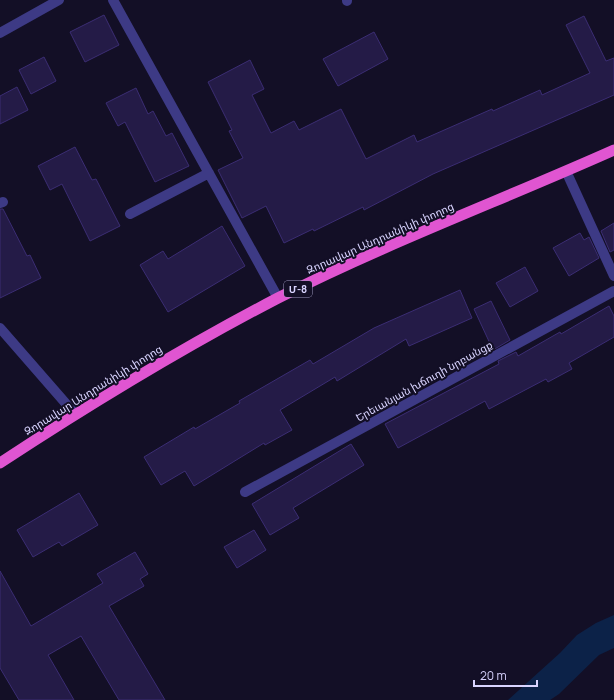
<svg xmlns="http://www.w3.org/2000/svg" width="614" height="700" viewBox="0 0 614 700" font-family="Manrope,'Noto Sans Armenian',sans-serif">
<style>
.water{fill:#0c2248}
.building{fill:#241b47;stroke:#3b2d73}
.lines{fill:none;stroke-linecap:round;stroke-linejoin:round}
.minor{stroke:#3d3a85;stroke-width:10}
.trunk{stroke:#e055d1;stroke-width:11}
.labels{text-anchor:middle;stroke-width:4;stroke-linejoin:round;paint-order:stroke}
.shield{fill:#130f26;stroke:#9e99be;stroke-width:1}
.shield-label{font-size:10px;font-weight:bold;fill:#d9d4ff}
.street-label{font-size:11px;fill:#d9d4ff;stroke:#130f26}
</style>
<rect width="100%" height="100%" fill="#130f26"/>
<path class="water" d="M 614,615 L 614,648 L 599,655 L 559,694 L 550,700 L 508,700 L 560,653 L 577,635 L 596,623 Z"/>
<path class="building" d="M 104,15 L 119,45 L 85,62 L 70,32 Z
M 584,16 L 606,61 L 614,58 L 614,95 L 433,174 L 364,210 L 363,207 L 314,231 L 313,229 L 284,243 L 266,206 L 242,218 L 218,170 L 243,158 L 229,131 L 232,130 L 208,82 L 250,60 L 264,89 L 252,95 L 271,133 L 294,121 L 299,130 L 341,109 L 366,159 L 414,135 L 417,142 L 492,109 L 493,111 L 540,90 L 542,95 L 590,73 L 566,25 Z
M 374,32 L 388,59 L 338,86 L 323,59 Z
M 44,57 L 56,81 L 31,94 L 19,70 Z
M 17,87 L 28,110 L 0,124 L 0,96 Z
M 136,88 L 148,114 L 153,111 L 166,136 L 172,133 L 189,166 L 155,182 L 125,122 L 118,126 L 106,103 Z
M 75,147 L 92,180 L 96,179 L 120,226 L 90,241 L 62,184 L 50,190 L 38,166 Z
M 0,209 L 3,209 L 27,256 L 30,255 L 41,278 L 0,298 Z
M 614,223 L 614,250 L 610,252 L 601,231 Z
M 222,226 L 245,266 L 168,312 L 140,265 L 163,251 L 168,259 Z
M 580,233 L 584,240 L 589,237 L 599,258 L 569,276 L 553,248 Z
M 525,267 L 538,291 L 510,307 L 496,283 Z
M 460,290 L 472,318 L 409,346 L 406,339 L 337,381 L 335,377 L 280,410 L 292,430 L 265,445 L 264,443 L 194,486 L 185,471 L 161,485 L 144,457 L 194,427 L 195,429 L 240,403 L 239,401 L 310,360 L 313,364 L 374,328 Z
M 491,301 L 510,340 L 493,350 L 474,309 Z
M 609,306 L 614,316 L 614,337 L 569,363 L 572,369 L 548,382 L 546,379 L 489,409 L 485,401 L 398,448 L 385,424 L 499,364 L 498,361 L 516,352 L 518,356 L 560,332 L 561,334 Z
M 351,444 L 364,465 L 293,508 L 299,518 L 270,535 L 252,504 Z
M 79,493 L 98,525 L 62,546 L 59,542 L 33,557 L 17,530 Z
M 254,530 L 266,550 L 237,568 L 224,547 Z
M 135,552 L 148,574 L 140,579 L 144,586 L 109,606 L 165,700 L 119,700 L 81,636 L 48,655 L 74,700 L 19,700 L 0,668 L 0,571 L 31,626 L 103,583 L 97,574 Z"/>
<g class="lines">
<path class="minor" d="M 113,0 L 278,298
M 347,0 L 347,1
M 0,33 L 59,0
M 566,171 L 614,276
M 0,203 L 3,202
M 130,214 L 209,173
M 0,328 L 75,414
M 245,492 L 614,291"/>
<path class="trunk" d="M 0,463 C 90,404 182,348 278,298 C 387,243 502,200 614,150"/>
</g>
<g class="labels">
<rect class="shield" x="284" y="281" width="28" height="16" rx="3"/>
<g class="shield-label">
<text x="298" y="293">Մ-8</text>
</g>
<g class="street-label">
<text transform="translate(380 238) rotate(-24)" y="4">Զորավար Անդրանիկի փողոց</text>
<text transform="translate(424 381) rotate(-29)" y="4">Երեւանյան խճուղի նրբանցք</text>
<text transform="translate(93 390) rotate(-32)" y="4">Զորավար Անդրանիկի փողոց</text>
</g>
</g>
<path d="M474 680v6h63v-6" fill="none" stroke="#d9d4ff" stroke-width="2"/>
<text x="480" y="680" font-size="12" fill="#d9d4ff" stroke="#130f26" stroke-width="3" paint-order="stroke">20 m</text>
</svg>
